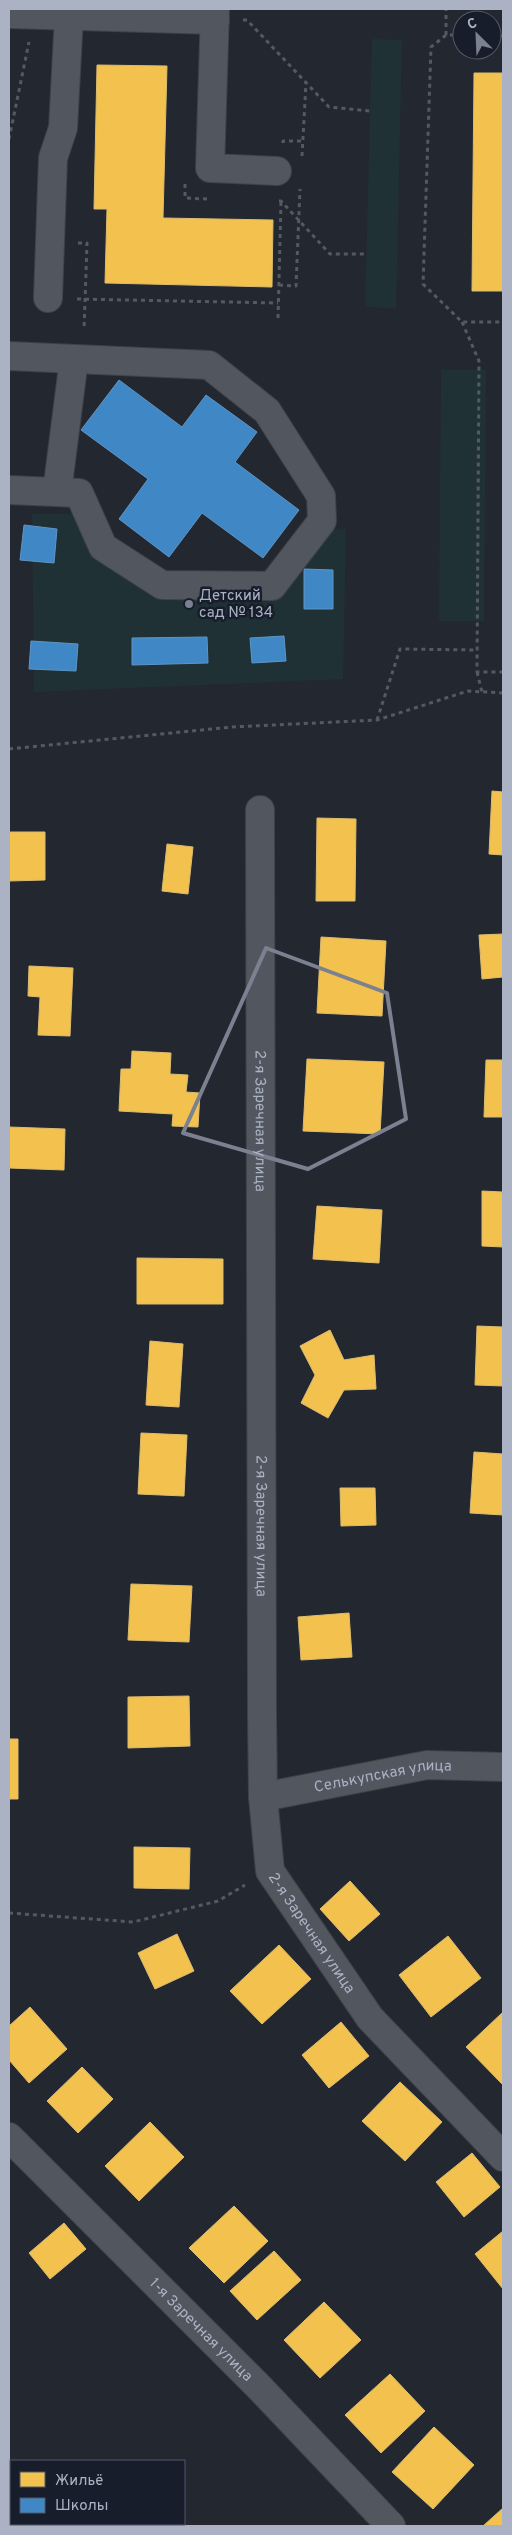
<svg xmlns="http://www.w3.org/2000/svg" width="512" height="2535" viewBox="0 0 512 2535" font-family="Overpass,sans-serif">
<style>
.green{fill:#203135}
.homes{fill:#f2c14e;stroke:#dcbc71}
.schools{fill:#3f88c5;stroke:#5f95c5}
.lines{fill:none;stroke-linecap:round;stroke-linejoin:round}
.minor-casing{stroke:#3e4248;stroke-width:30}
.path{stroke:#545a61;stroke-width:3;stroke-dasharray:4 4;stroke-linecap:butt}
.minor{stroke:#52565f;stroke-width:28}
.marked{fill:none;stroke:#7b8190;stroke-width:4;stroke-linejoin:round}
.poi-dot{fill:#7b8190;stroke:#171d2a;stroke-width:2}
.labels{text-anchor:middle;stroke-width:5;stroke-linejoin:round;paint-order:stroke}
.poi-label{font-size:15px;fill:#aab2c4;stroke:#171d2a;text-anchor:start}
.street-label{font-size:15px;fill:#aab2c4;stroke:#171d2a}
</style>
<rect width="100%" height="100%" fill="#23272f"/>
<path class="green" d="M 372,39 L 402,40 L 396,308 L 365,307 Z
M 441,370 L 486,370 L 484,621 L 439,621 Z
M 32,514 L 79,514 L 97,554 L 271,597 L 327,530 L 346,529 L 343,679 L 34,692 Z"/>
<path class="homes" d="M 97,65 L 167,66 L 163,218 L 273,220 L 272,287 L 105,283 L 107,209 L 94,209 Z
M 474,73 L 503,73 L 503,291 L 472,291 Z
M 492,791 L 503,792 L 503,855 L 489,854 Z
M 317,818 L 356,819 L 355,901 L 316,901 Z
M 9,832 L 45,832 L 45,880 L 9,881 Z
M 167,844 L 193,847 L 188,894 L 162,891 Z
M 503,934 L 503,977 L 482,979 L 479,935 Z
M 321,937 L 386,941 L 382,1016 L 317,1013 Z
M 29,966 L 73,968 L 70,1036 L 38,1035 L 40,997 L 28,996 Z
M 132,1051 L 171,1053 L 170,1074 L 188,1075 L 186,1092 L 200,1093 L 198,1127 L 172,1126 L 173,1114 L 119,1111 L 121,1069 L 131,1069 Z
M 307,1059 L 384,1062 L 380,1134 L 303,1131 Z
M 486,1060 L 503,1060 L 503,1117 L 484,1117 Z
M 9,1127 L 65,1129 L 64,1170 L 9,1168 Z
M 482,1191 L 503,1192 L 503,1247 L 482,1246 Z
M 317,1206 L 382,1210 L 379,1263 L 313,1259 Z
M 137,1258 L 223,1259 L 223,1304 L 137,1304 Z
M 477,1326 L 503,1327 L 503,1386 L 475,1385 Z
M 330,1330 L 344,1360 L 374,1355 L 376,1389 L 344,1390 L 328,1418 L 301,1403 L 315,1375 L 300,1346 Z
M 150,1341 L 183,1344 L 179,1407 L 146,1405 Z
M 141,1433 L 187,1435 L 184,1496 L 138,1494 Z
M 474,1452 L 503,1454 L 503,1515 L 470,1513 Z
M 340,1488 L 375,1488 L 376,1525 L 341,1526 Z
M 131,1584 L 192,1586 L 189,1642 L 128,1640 Z
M 349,1613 L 352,1657 L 301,1660 L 298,1617 Z
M 189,1696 L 190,1746 L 128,1748 L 128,1697 Z
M 9,1739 L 18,1739 L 18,1799 L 9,1799 Z
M 134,1847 L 190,1848 L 189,1889 L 134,1888 Z
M 350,1881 L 380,1914 L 349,1941 L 320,1909 Z
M 177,1934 L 194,1971 L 155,1989 L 138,1953 Z
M 448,1936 L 481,1978 L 431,2017 L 399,1975 Z
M 279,1945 L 311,1979 L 262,2024 L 230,1991 Z
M 30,2007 L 67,2049 L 29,2083 L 9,2060 L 9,2026 Z
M 503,2012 L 503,2085 L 466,2047 Z
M 341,2022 L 369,2056 L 329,2088 L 302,2055 Z
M 82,2067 L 113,2099 L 78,2133 L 47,2101 Z
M 400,2082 L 442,2122 L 405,2161 L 362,2121 Z
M 150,2122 L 184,2157 L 139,2201 L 105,2166 Z
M 472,2153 L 500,2187 L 464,2217 L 436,2182 Z
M 234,2206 L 268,2241 L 224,2283 L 189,2248 Z
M 64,2223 L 86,2249 L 50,2279 L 29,2253 Z
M 503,2231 L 503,2289 L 475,2254 Z
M 274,2251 L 301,2280 L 257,2320 L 230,2291 Z
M 324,2302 L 361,2340 L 320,2378 L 284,2340 Z
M 390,2374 L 425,2411 L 381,2453 L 345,2415 Z
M 434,2427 L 474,2465 L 433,2509 L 392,2472 Z
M 503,2508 L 503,2526 L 483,2526 Z"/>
<path class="schools" d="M 119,380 L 182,427 L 206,395 L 257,432 L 235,462 L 299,510 L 263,558 L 202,513 L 169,557 L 119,519 L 148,479 L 81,430 Z
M 24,525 L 57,529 L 54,563 L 20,560 Z
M 304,569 L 333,570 L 333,609 L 304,609 Z
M 284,636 L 286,661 L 252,663 L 250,638 Z
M 207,637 L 208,663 L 132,665 L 132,638 Z
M 31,641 L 78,644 L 76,671 L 29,669 Z"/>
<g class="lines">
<defs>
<g id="minor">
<path d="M 215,9 L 210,168 L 277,171"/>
<path d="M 10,14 L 215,20"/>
<path d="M 48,298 L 53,158 L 63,128 L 69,16"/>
<path d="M 9,356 L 209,365 L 267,411 L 321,496 L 322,521 L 272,586 L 162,585 L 103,547 L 79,493 L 9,490"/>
<path d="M 57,492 L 74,359"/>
<path id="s1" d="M 260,810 L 262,1714 L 263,1797 L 270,1871 L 370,2018 L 503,2157"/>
<path id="s2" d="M 263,1797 L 427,1765 L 503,1767"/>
<path id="s3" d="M 9,2137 L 258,2386 L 391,2526"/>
</g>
</defs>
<use href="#minor" class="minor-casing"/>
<path class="path" d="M 243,20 L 247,20 L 329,107 L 370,111
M 446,35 L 446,9
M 462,35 L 446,35 L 431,47 L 423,284 L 462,322 L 503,322
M 492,36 L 503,36
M 9,139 L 29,42
M 283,143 L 283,141 L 303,141
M 302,156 L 306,83
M 185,184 L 185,198 L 207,199
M 279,201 L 281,201 L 330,254 L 366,254
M 78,243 L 87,243 L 84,330
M 279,285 L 296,286 L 300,189
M 77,299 L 278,303
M 278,318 L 281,202
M 462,322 L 479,361 L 477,672 L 503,672
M 477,672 L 482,692
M 377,720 L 400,649 L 477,650
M 9,749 L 232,727 L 377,720 L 468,691 L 503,693
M 9,1913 L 133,1922 L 218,1901 L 245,1885"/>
<use href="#minor" class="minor"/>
</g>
<path class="marked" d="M 266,948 L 387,993 L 406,1119 L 308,1169 L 183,1133 Z"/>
<circle class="poi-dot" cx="189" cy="604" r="5"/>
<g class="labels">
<g class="poi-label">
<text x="199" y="600">Детский<tspan x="199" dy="17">сад № 134</tspan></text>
</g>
<g class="street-label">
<text dy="5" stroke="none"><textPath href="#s1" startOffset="311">2-я Заречная улица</textPath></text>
<text dy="5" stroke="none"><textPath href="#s1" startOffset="716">2-я Заречная улица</textPath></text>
<text dy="5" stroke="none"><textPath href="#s2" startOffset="122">Селькупская улица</textPath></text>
<text dy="5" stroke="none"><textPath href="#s1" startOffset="1136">2-я Заречная улица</textPath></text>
<text dy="5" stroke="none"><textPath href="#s3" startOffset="272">1-я Заречная улица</textPath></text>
</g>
</g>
<rect width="512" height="2535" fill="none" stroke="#aab2c4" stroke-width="20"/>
<rect x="10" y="2460" width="175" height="65" fill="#171d2a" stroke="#525968"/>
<rect x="20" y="2472" width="25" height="15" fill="#f2c14e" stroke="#525968"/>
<text x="55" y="2485" font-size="15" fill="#aab2c4">Жильё</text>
<rect x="20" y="2498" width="25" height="15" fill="#3f88c5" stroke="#525968"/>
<text x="55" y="2510" font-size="15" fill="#aab2c4">Школы</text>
<g transform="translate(477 35) rotate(336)"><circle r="24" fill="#171d2a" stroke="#525968"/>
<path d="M0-4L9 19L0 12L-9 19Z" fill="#7b8190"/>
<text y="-8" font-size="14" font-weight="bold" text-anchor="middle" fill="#aab2c4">С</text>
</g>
</svg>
